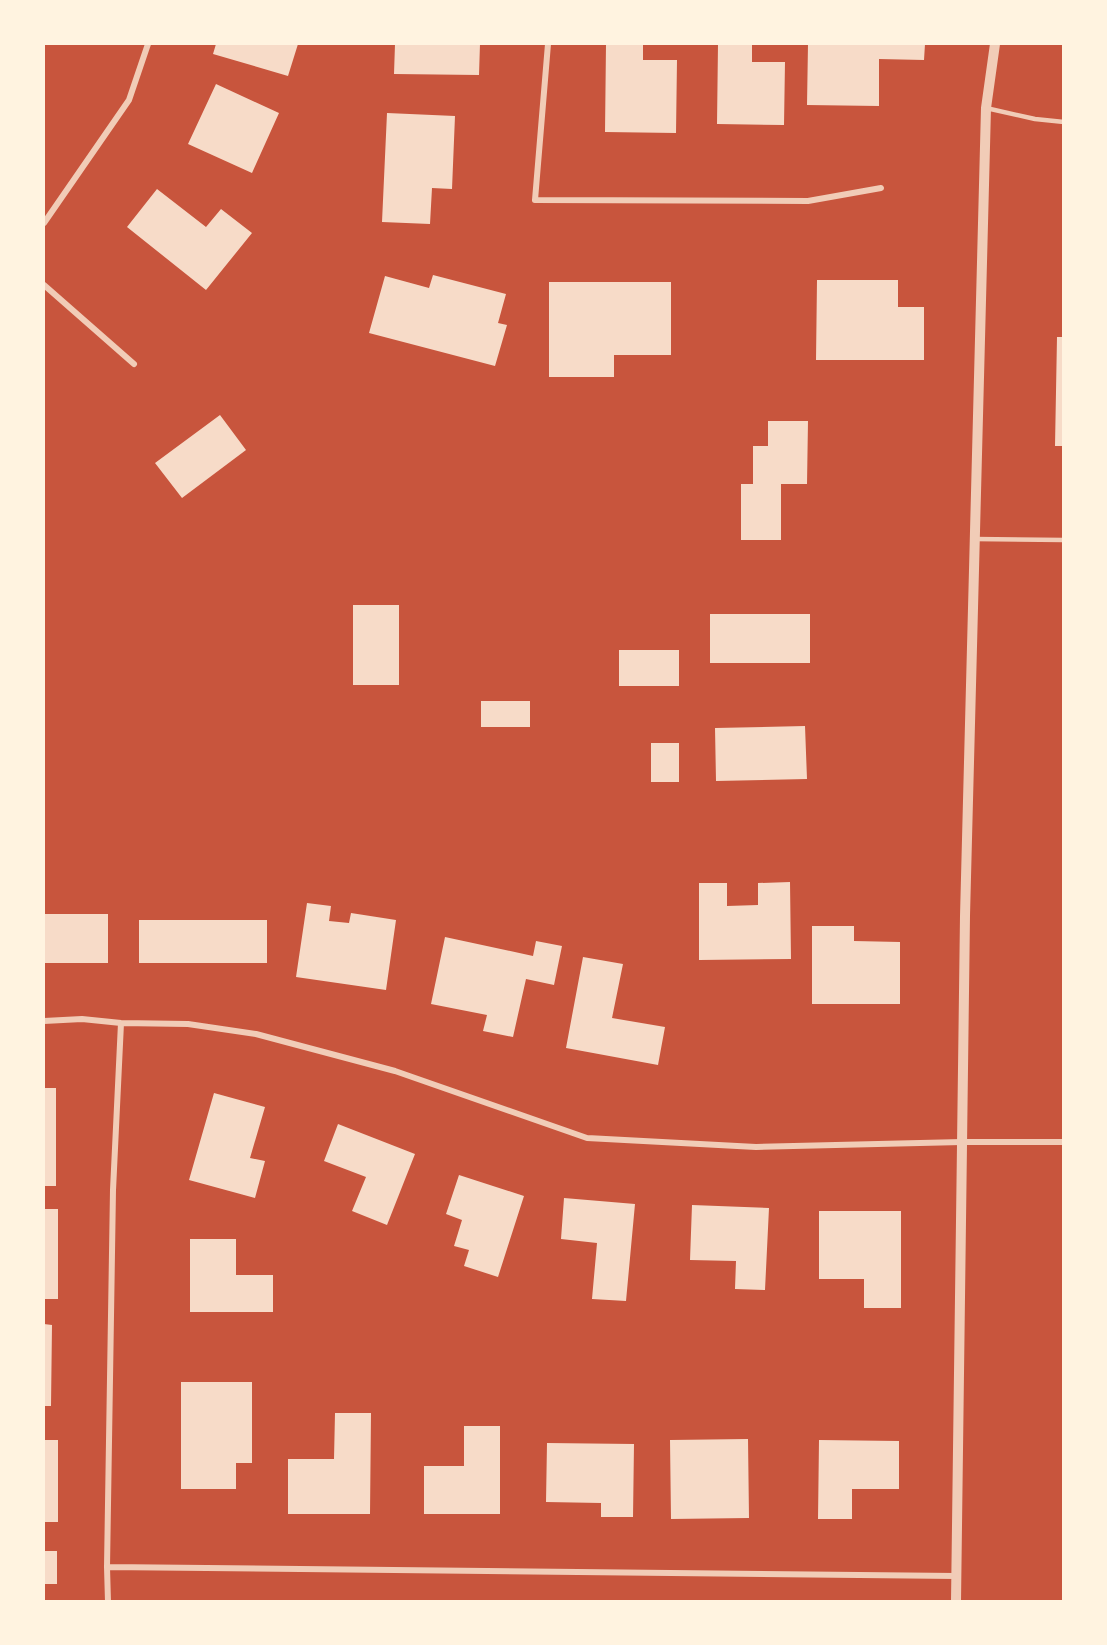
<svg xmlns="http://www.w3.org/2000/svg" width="1107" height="1645" viewBox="0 0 1107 1645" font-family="'Nunito Sans',sans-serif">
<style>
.building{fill:#f7dbc8}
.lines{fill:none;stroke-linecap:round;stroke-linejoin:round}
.service{stroke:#f1ccb7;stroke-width:4.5}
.minor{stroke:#f1ccb7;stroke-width:6}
.tertiary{stroke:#f1ccb7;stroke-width:10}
</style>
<rect width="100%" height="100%" fill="#c8553d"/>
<path class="building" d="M 216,44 L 298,44 L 288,76 L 213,54 Z
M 395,44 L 480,44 L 479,75 L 394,74 Z
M 606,44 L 643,44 L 643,60 L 677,60 L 676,133 L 605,132 Z
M 718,44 L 752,44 L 752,62 L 785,62 L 784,125 L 717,124 Z
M 808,44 L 925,44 L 924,60 L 879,59 L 879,106 L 807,105 Z
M 216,84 L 279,113 L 252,173 L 188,144 Z
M 387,113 L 455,116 L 452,189 L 432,188 L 430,224 L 382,222 Z
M 157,189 L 206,227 L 221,209 L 252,233 L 206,290 L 127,227 Z
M 433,275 L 506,294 L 498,323 L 507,325 L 495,366 L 369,333 L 385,276 L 429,288 Z
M 817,280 L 898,280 L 898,307 L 924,307 L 924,360 L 816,360 Z
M 549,282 L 671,282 L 671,355 L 614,355 L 614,377 L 549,377 Z
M 1057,337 L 1064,337 L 1064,446 L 1055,446 Z
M 220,415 L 246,450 L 182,498 L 155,463 Z
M 768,421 L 808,421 L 807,484 L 781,484 L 781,540 L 741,540 L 741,484 L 753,484 L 753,446 L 768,446 Z
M 353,605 L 399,605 L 399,685 L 353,685 Z
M 710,614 L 810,614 L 810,663 L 710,663 Z
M 619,650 L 679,650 L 679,686 L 619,686 Z
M 481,701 L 530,701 L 530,727 L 481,727 Z
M 805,726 L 807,779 L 716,781 L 715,728 Z
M 651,743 L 679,743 L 679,782 L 651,782 Z
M 790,882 L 791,959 L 699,960 L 699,883 L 727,883 L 727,906 L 758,905 L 758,883 Z
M 307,903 L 331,906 L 329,921 L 349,923 L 351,913 L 396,920 L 386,990 L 296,977 Z
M 44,914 L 108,914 L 108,963 L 44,963 Z
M 139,920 L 267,920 L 267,963 L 139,963 Z
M 812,926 L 854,926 L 854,941 L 900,942 L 900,1004 L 812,1004 Z
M 445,937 L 533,956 L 536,941 L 562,946 L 554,985 L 526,979 L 513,1037 L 483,1031 L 487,1015 L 431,1004 Z
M 583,957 L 623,964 L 612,1018 L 665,1027 L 658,1065 L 566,1048 Z
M 44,1088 L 56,1088 L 56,1186 L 44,1186 Z
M 214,1093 L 265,1107 L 250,1158 L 265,1161 L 255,1198 L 189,1180 Z
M 338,1124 L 415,1154 L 387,1225 L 352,1211 L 366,1177 L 324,1161 Z
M 459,1175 L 524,1196 L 498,1277 L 464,1266 L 469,1250 L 454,1246 L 462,1220 L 446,1214 Z
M 564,1198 L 635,1204 L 626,1301 L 592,1299 L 597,1243 L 561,1239 Z
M 692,1205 L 769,1208 L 765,1290 L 735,1289 L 736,1261 L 690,1260 Z
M 44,1209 L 58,1209 L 58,1299 L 44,1299 Z
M 819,1211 L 901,1211 L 901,1308 L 864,1308 L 864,1279 L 819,1279 Z
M 190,1239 L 236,1239 L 236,1275 L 273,1275 L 273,1312 L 190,1312 Z
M 44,1324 L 52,1325 L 51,1406 L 44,1406 Z
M 181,1382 L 252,1382 L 252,1463 L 236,1463 L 236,1489 L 181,1489 Z
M 335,1413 L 371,1413 L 370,1514 L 288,1514 L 288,1459 L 334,1459 Z
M 464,1426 L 500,1426 L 500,1514 L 424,1514 L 424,1466 L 464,1466 Z
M 748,1439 L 749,1518 L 671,1519 L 670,1440 Z
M 44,1440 L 58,1440 L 58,1522 L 44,1522 Z
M 819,1440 L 899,1441 L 899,1489 L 852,1489 L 852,1519 L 818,1519 Z
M 547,1443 L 634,1444 L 633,1517 L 601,1517 L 601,1503 L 546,1502 Z
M 44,1551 L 57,1551 L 57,1584 L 44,1584 Z"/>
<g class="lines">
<path class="service" d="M 986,108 L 1035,119 L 1064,122
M 974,539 L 1064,540"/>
<path class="minor" d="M 548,44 L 535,200 L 808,201 L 881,188
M 44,223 L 129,100 L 148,44
M 44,285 L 134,364
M 44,1021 L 82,1019 L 121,1023 L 188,1024 L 256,1034 L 395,1071 L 587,1138 L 756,1147 L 962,1142 L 1064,1142
M 107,1567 L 956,1576
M 108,1602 L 107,1567 L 113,1190 L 121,1023"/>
<path class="tertiary" d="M 956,1602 L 965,916 L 986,108 L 995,44"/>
</g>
<rect width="1107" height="1645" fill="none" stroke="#fff3e0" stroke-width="90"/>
</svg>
